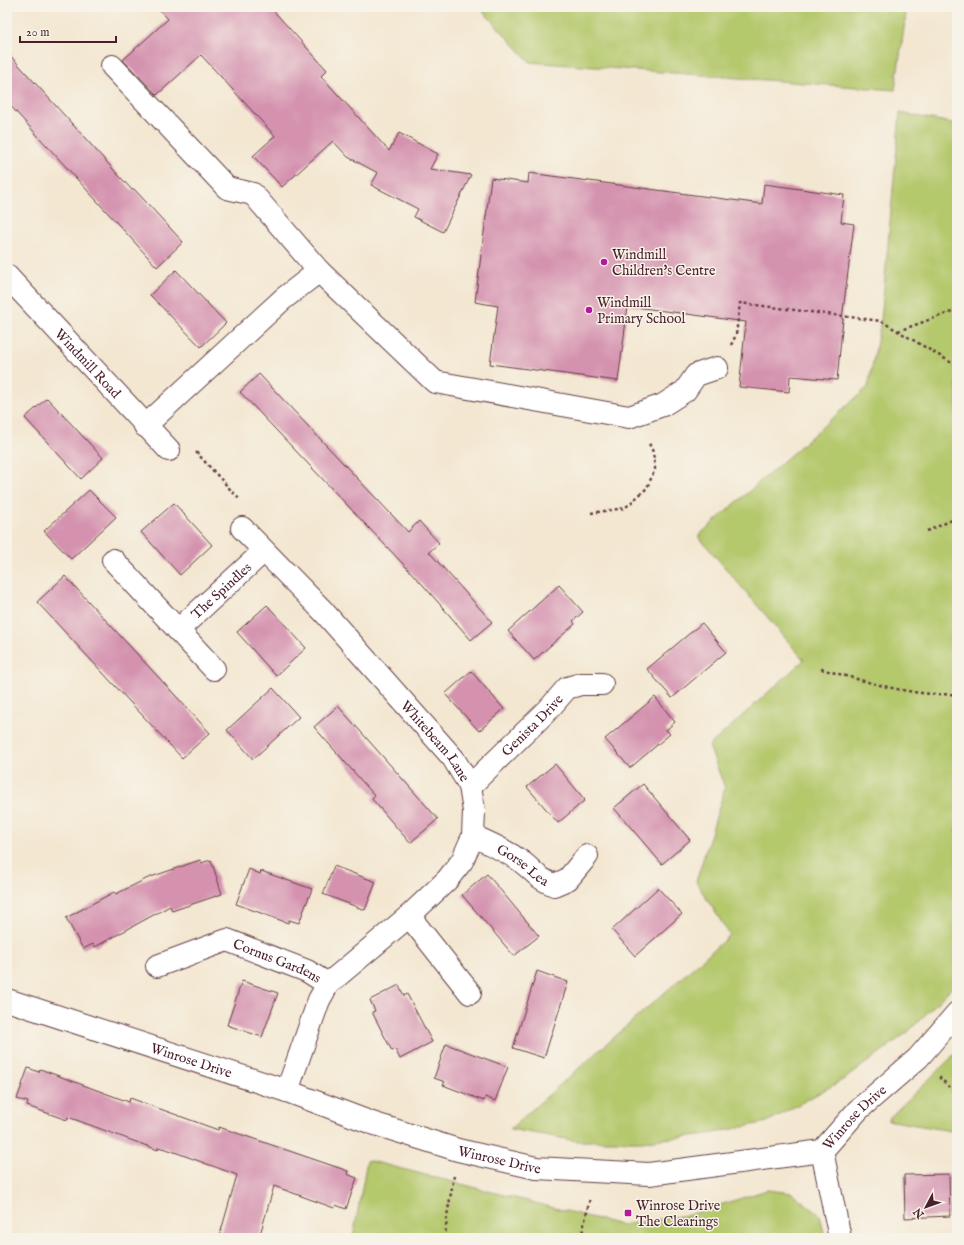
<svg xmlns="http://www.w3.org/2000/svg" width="964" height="1245" viewBox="0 0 964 1245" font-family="'IM FELL English',serif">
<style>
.green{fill:#b4c86c;stroke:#7f744c}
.building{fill:#d492af}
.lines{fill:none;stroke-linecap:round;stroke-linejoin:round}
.minor-casing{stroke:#633d44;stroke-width:24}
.path{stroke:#633d44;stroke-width:2.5;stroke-dasharray:3 3;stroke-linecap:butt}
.minor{stroke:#fff;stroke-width:22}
.poi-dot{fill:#b5179e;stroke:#f7f3e8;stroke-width:1.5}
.labels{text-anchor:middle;stroke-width:3;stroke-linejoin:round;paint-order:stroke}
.poi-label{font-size:14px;fill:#4a1f2b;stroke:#f7f3e8;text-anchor:start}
.street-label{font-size:14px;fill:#4a1f2b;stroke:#f7f3e8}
</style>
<rect width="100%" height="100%" fill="#f7f3e8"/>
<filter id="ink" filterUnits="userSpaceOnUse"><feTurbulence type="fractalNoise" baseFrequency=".025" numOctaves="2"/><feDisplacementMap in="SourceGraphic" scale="8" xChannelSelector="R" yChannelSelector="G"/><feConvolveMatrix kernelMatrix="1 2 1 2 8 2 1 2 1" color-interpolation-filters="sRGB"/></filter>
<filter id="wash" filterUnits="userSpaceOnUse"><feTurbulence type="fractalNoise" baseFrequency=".012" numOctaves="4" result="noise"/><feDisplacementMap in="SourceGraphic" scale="16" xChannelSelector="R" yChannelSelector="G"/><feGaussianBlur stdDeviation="0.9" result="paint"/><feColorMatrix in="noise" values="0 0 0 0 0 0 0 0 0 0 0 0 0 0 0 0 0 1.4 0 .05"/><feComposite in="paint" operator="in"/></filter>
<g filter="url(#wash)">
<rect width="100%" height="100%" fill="#f3e7d1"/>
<path class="green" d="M 479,7 L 907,7 L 895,90 L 530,62 Z
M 900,113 L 957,124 L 957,982 L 909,1031 L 846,1078 L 767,1122 L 709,1134 L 644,1141 L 578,1141 L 510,1129 L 730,935 L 696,882 L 725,788 L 709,746 L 804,660 L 698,536 L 868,387 L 881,321 Z
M 957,1051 L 957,1132 L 887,1120 L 950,1059 Z
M 367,1160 L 621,1225 L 689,1215 L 767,1190 L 792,1193 L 820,1215 L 825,1238 L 353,1238 Z"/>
<g id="blocks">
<path class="building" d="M 157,7 L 270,7 L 327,70 L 321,76 L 389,151 L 399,133 L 438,154 L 430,169 L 471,175 L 443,232 L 414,217 L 418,209 L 371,185 L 378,173 L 348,157 L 333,141 L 282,187 L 253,156 L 275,136 L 201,55 L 157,95 L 123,60 L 168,19 Z
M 7,52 L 132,190 L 134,189 L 183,242 L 157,267 L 7,102 Z
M 529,173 L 762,204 L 764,184 L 844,195 L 841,222 L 854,224 L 842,319 L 843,319 L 837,380 L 790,376 L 789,392 L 739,387 L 746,322 L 628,306 L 618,381 L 490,364 L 498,306 L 475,302 L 491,178 L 528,183 Z
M 176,270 L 226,323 L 201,347 L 150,295 Z
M 259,374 L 408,532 L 419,521 L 439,543 L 429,552 L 492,622 L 471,640 L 423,585 L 240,392 Z
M 47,398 L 103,458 L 81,479 L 25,418 Z
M 89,490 L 116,517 L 71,559 L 44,531 Z
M 174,503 L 212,545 L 180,575 L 141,532 Z
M 65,576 L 210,733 L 182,758 L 37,602 Z
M 559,585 L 583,612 L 573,621 L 575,624 L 534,660 L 508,631 Z
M 267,605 L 306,648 L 276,676 L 237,632 Z
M 702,623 L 726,652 L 672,698 L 647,669 Z
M 471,671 L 504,709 L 479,731 L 445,694 Z
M 273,688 L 299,717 L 253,759 L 227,730 Z
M 655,697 L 675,722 L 666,730 L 670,734 L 630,768 L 605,739 Z
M 338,706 L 438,819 L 410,843 L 372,799 L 375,796 L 314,727 Z
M 555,764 L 585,800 L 558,823 L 527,787 Z
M 643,784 L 690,840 L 662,864 L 614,808 Z
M 200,860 L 201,863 L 211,860 L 222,894 L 172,911 L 170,906 L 95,947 L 93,944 L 83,949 L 66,918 L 114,892 L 116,894 L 148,878 Z
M 334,866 L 376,882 L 365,910 L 323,894 Z
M 249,869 L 260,874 L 261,871 L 312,889 L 299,923 L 289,920 L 288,923 L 236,904 Z
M 487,874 L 539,936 L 514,956 L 462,895 Z
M 658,888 L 682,914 L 635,956 L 612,930 Z
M 537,971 L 568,982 L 544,1058 L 513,1048 Z
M 242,981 L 278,993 L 262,1037 L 227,1025 Z
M 399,985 L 404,996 L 407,994 L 432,1042 L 400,1059 L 395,1049 L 392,1051 L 372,1012 L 375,1011 L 370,1000 Z
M 446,1044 L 508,1067 L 495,1101 L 485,1097 L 484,1101 L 443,1085 L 445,1082 L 434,1078 Z
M 28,1068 L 39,1072 L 40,1069 L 129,1102 L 130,1098 L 218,1130 L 219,1127 L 348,1171 L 347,1174 L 357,1178 L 346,1209 L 336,1205 L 334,1208 L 274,1186 L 259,1238 L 219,1238 L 237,1175 L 169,1150 L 158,1147 L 158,1150 L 68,1117 L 67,1120 L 27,1106 L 28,1102 L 17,1099 Z
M 949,1174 L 950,1216 L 905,1218 L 904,1175 Z"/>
</g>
</g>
<g filter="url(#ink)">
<use href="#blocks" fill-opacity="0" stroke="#633d44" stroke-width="1"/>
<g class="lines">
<defs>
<g id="minor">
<path d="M 112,66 L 227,188 L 253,194 L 319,271"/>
<path id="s1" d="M 7,276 L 169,450"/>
<path d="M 145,426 L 283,299 L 319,271 L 435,382 L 629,417 L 663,405 L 685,391 L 696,375 L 717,368"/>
<path id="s2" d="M 242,528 L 323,611 L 453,758 L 470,786 L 474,811 L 473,836 L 462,861 L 447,880 L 409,916 L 328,984 L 319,1000 L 287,1091"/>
<path id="s3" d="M 113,560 L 178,630 L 264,551"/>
<path d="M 178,630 L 214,669"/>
<path id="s4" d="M 470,786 L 548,710 L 567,688 L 581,684 L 602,684"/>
<path id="s5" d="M 473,836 C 491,844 507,851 522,862 C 536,873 537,878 554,885 L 568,879 L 587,856"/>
<path d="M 409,916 L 470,993"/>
<path id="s6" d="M 157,966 L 227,940 L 307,971 L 328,984"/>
<path id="s7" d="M 7,1000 L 287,1091 L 372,1123 L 458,1150 L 536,1168 L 649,1174 L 822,1151 L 858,1110 L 918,1058 L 957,1013"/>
<path d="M 822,1151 L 840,1238"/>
</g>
</defs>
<use href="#minor" class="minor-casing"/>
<path class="path" d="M 898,331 L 957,310
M 731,345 L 736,335 L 740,303 L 881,321 L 957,366
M 196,452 L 240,500
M 591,513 L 625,508 L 647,488 L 655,469 L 653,452 L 648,441
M 927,531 L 957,518
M 821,669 C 866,681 910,697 957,694
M 939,1077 L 957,1094
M 445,1238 L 447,1216 L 454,1176
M 581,1238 L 590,1198"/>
<use href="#minor" class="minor"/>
</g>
</g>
<g class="poi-dot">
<circle cx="604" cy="262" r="4"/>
<circle cx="589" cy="310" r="4"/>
<rect x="624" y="1209" width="8" height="8" rx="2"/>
</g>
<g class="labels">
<g class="poi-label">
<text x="612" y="259">Windmill<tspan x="612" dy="16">Children's Centre</tspan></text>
<text x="597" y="307">Windmill<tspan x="597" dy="16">Primary School</tspan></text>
<text x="636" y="1210">Winrose Drive<tspan x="636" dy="16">The Clearings</tspan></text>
</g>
<g class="street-label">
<text dy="5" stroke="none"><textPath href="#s1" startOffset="119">Windmill Road</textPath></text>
<text dy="5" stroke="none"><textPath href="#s3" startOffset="154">The Spindles</textPath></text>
<text dy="5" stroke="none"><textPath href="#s4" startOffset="87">Genista Drive</textPath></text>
<text dy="5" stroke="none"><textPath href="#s2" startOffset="288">Whitebeam Lane</textPath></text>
<text dy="5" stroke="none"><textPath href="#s5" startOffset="58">Gorse Lea</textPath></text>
<text dy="5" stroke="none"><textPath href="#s6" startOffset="129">Cornus Gardens</textPath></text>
<text dy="5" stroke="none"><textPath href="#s7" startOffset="194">Winrose Drive</textPath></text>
<text dy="5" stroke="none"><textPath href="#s7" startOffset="890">Winrose Drive</textPath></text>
<text dy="5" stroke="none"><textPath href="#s7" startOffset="518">Winrose Drive</textPath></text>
</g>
</g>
<rect width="964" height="1245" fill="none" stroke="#f7f3e8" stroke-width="24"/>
<g transform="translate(926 1207) rotate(229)" stroke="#f7f3e8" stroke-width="3" paint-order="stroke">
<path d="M0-3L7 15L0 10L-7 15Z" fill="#4a1f2b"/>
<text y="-6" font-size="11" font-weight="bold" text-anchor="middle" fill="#4a1f2b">N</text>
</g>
<path d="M20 36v6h96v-6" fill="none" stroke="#4a1f2b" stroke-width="2"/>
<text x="26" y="36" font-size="12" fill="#4a1f2b" stroke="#f7f3e8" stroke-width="3" paint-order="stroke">20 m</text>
</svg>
